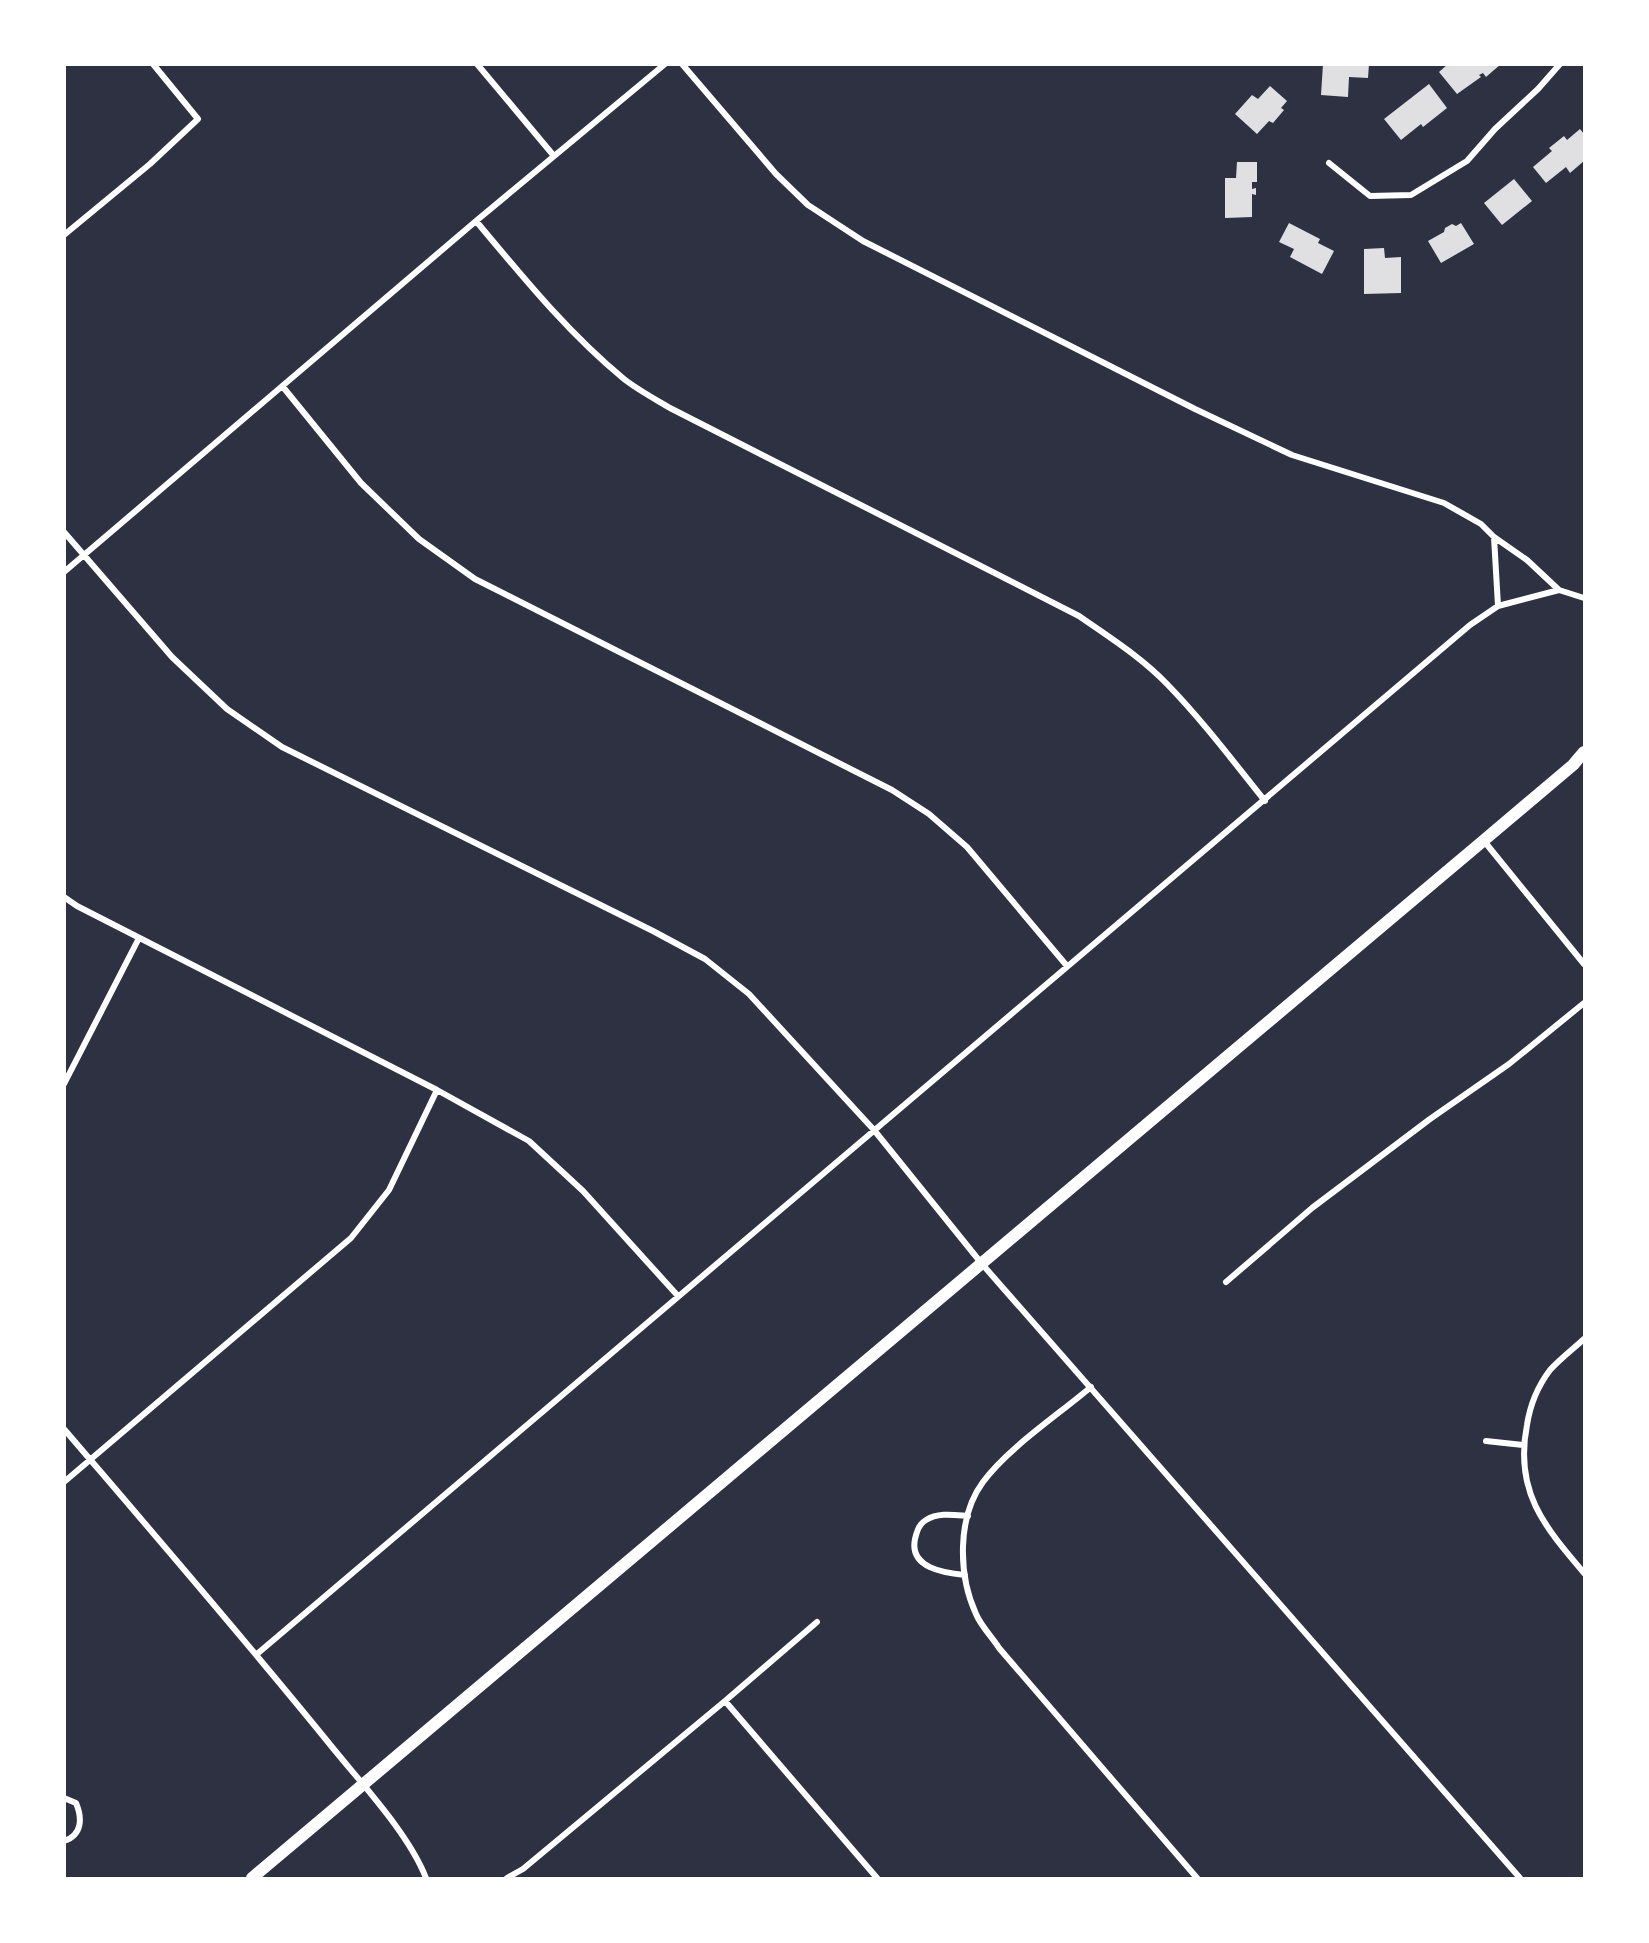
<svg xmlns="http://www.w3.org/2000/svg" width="1649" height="1943" viewBox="0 0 1649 1943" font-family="Lato,sans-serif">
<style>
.building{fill:#e0e0e3}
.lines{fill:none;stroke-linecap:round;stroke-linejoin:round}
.minor{stroke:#fff;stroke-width:6}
.secondary{stroke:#fff;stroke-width:12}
</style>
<rect width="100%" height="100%" fill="#2d3142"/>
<path class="building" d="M 1323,64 L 1369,64 L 1368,78 L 1349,77 L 1348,97 L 1321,95 Z
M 1448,64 L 1501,64 L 1486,77 L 1483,73 L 1479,75 L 1481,77 L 1457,94 L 1439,72 Z
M 1429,84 L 1447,108 L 1423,127 L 1421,124 L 1401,140 L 1384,119 Z
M 1270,86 L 1287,101 L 1281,108 L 1284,110 L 1273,123 L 1269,121 L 1257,134 L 1235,114 L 1252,95 L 1258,99 Z
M 1580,129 L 1584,134 L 1584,161 L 1570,173 L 1566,167 L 1546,183 L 1533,167 L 1552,151 L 1549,148 L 1564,136 L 1567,140 Z
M 1237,162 L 1257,162 L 1257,182 L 1252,182 L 1252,189 L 1256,188 L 1256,195 L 1252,194 L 1252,217 L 1225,218 L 1225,178 L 1236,178 Z
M 1514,179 L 1532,201 L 1502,225 L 1484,203 Z
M 1289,223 L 1320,239 L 1318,243 L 1334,251 L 1322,274 L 1290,257 L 1294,249 L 1279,242 Z
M 1461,223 L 1474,244 L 1441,263 L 1428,241 L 1444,232 L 1445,228 L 1452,224 L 1456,226 Z
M 1384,248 L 1385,258 L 1401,257 L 1401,293 L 1364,294 L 1364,249 Z"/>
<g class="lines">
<path class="minor" d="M 477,64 L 554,156
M 682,64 L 776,174 L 808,205 L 863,241 L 1195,409 L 1292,455 L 1444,503 L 1481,524 L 1494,537 L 1527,560 L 1559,590
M 1329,163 L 1370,196 L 1411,195 L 1467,161 L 1495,129 L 1538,89 L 1560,64
M 476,221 C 522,276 568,333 624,379 C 638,390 655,399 670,408 L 1079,616 C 1109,637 1141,657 1167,684 C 1202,720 1233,761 1265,801
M 64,235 L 150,164 L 198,119 L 153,64
M 283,387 L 361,483 L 419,539 L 475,579 L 892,790 L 929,814 L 967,847 L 1067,966
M 64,532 L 172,657 L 227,709 L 282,747 L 653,931 L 705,959 L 749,994 L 874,1130 L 982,1264 L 1520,1878
M 1494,537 L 1498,606
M 64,572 L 476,221 L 665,64
M 1484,841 L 1584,964
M 64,897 L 77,906 L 437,1090 L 529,1141 L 583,1191 L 678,1296
M 64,1084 L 139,938
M 1226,1282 L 1312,1208 L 1430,1119 L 1509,1064 L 1584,1003
M 1584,1339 C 1573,1349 1560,1359 1550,1370 C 1538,1386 1530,1405 1527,1425 C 1514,1491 1544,1526 1584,1573
M 1091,1387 C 1058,1415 1008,1448 983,1482 C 957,1517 958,1575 976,1614 C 981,1626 992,1637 999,1648 L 1197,1878
M 64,1429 C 153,1533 242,1636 328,1742 C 359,1781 408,1832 426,1878
M 1486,1441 L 1523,1445
M 64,1482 L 351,1238 L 389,1190 L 437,1090
M 965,1575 C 944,1573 909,1568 915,1539 C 917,1531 919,1524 926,1520 C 938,1512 955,1515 968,1516
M 257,1654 L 1470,625 L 1498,606 L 1559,590 L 1584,598
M 725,1701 L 877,1878
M 64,1798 L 76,1803 C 82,1817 83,1835 64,1841
M 507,1878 L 523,1869 L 725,1701 L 817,1622"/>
<path class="secondary" d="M 252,1878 L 1483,841 L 1573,765 L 1584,752"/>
</g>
<rect width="1649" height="1943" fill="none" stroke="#ffffff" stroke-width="132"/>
</svg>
